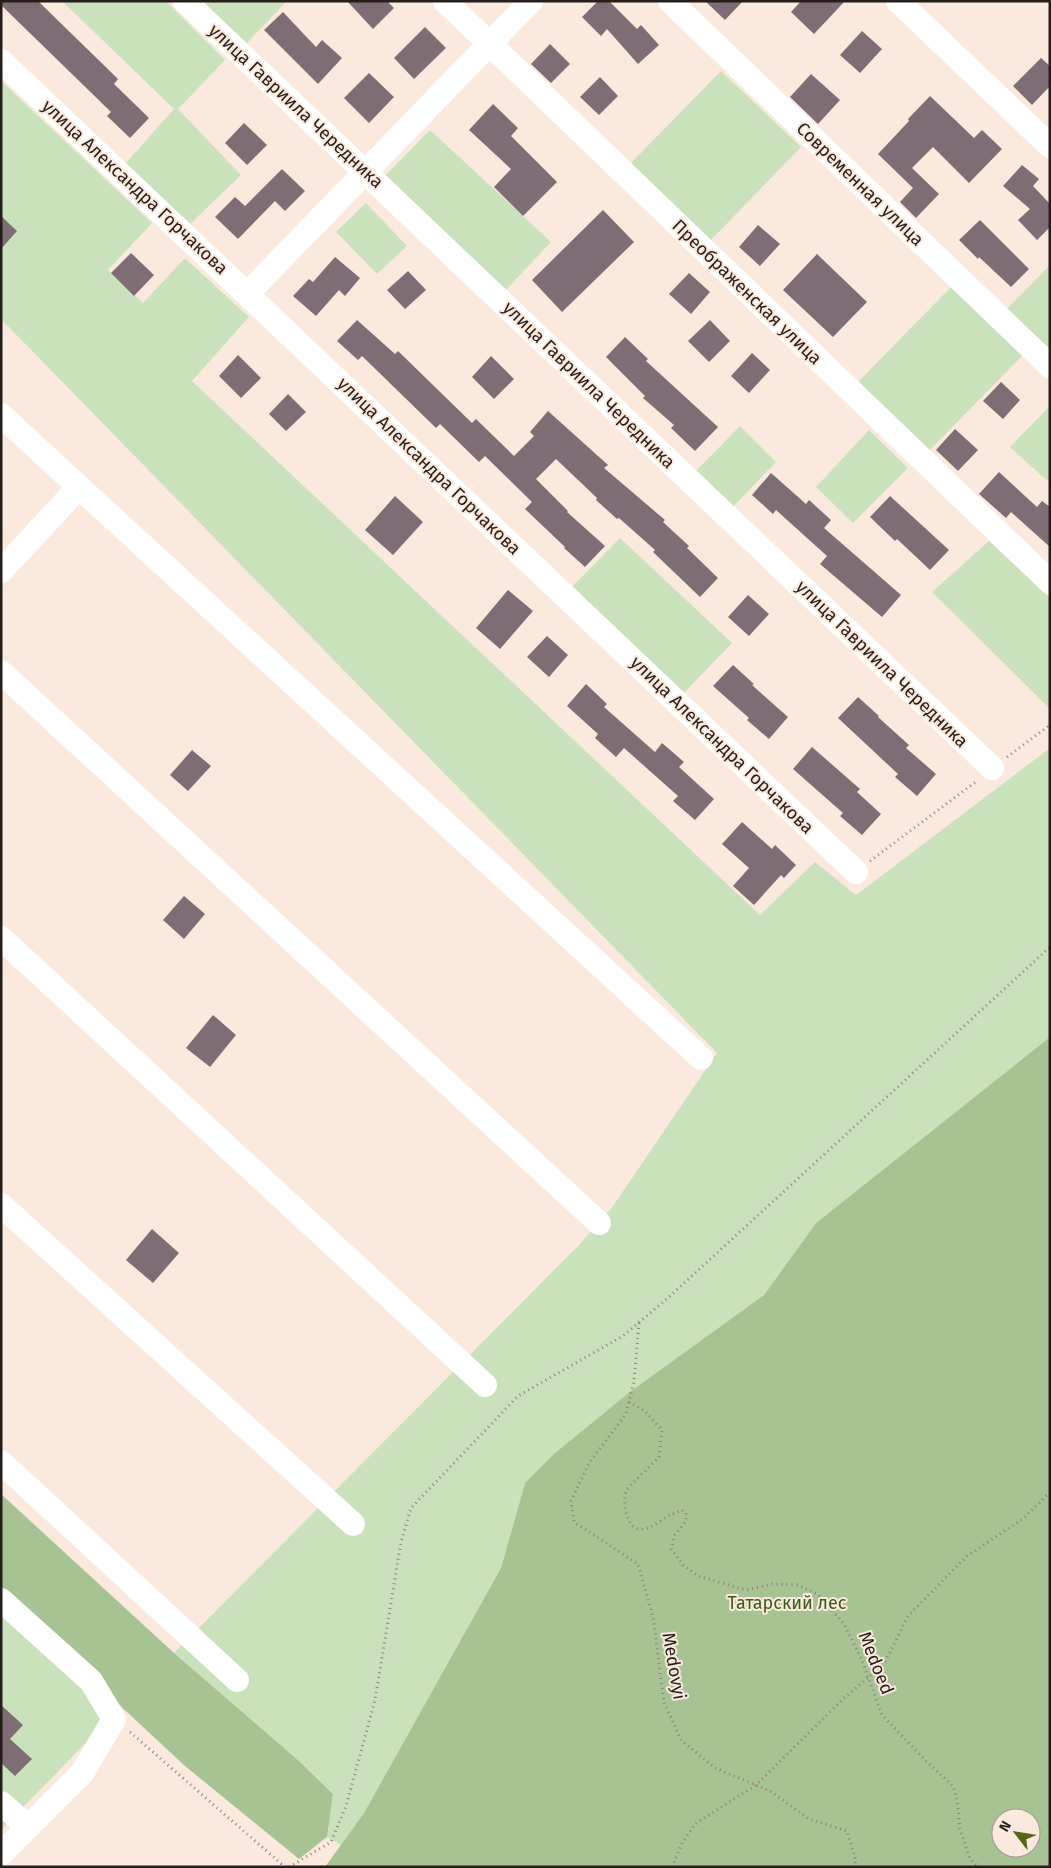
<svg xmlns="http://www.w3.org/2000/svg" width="1051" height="1868" viewBox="0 0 1051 1868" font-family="'Fira Sans',sans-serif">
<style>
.green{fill:#cae2bb}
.forest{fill:#a7c394;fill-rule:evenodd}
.building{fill:#7f6d76}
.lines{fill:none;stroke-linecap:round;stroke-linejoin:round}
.path{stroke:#8d8078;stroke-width:3;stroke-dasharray:1 4;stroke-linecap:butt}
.minor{stroke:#fff;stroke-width:24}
.labels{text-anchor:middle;stroke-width:4;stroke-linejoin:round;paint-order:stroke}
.street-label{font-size:18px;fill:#251e1a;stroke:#fce9dd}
.park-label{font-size:18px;fill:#385c1a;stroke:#fce9dd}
</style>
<rect width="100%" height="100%" fill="#fce9dd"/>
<path class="green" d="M 66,1 L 166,1 L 225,60 L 178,109 L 241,175 L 190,224 L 125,164 L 174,109 L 64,3 Z
M 205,1 L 287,1 L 245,45 L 203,3 Z
M 721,71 L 801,147 L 708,243 L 627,167 Z
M 1,81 L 152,223 L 108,270 L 143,303 L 185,258 L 249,317 L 192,381 L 760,915 L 815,862 L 856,895 L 1050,748 L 1050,1037 L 816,1223 L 764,1295 L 631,1391 L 525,1483 L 501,1568 L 364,1813 L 341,1845 L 327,1837 L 333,1794 L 299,1761 L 174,1653 L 579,1245 L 611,1209 L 717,1053 L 1,319 Z
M 430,130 L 551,242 L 504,292 L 386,175 Z
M 366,203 L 407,246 L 377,274 L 336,232 Z
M 1050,265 L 1050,349 L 1006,310 Z
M 952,286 L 1023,355 L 927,453 L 855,385 Z
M 1050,406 L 1050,483 L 1010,447 Z
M 740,426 L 776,462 L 731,509 L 693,474 Z
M 869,430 L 908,468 L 853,523 L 816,487 Z
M 620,538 L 732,643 L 682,695 L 566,593 Z
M 989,541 L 1050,598 L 1049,708 L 932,592 Z
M 1,1611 L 113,1715 L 1,1830 Z"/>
<path class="forest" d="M 1050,1037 L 1050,1867 L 325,1867 L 364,1813 L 501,1568 L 525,1483 L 554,1454 L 631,1391 L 764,1295 L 816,1223 ZM 1001,1818 L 1031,1818 L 1031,1848 L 1001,1848 Z
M 1,1494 L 174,1653 L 299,1761 L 333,1794 L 327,1837 L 299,1859 L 185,1766 L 1,1595 Z"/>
<path class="building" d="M 1,1 L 38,1 L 118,79 L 114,84 L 149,118 L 130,138 L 107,116 L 111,112 L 1,5 Z
M 347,1 L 387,1 L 394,8 L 373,29 Z
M 598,1 L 609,1 L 637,29 L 641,25 L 659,45 L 638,64 L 607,29 L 601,36 L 582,17 Z
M 705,1 L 743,1 L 725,20 Z
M 801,1 L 845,1 L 814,34 L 791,12 Z
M 283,12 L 316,47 L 322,40 L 342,58 L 318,84 L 264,30 Z
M 425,27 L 446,48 L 414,79 L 394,58 Z
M 862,31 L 882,49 L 860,73 L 840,55 Z
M 550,44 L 570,64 L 551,83 L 531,64 Z
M 1041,58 L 1050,66 L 1050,86 L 1032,105 L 1013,86 Z
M 369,73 L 394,97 L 369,123 L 344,98 Z
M 811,74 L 840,100 L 818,124 L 790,97 Z
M 600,77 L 618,96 L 599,115 L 580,97 Z
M 930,96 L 974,138 L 982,130 L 1002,149 L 969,183 L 933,147 L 912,168 L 939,194 L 916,218 L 900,202 L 913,188 L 878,154 L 909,121 L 908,119 Z
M 493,104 L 518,128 L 511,136 L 557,182 L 523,216 L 494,187 L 511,169 L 469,130 Z
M 244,123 L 267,145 L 247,165 L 225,143 Z
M 1022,165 L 1039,179 L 1033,186 L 1050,204 L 1050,227 L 1037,240 L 1018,220 L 1030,209 L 1003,186 Z
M 282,169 L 305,191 L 285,211 L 275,201 L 238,239 L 215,217 L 235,197 L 245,206 Z
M 603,210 L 634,242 L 562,312 L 532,280 Z
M 1,216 L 17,231 L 1,249 Z
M 980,220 L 1029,269 L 1011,287 L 979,257 L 978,259 L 959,240 Z
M 758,225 L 780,244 L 760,266 L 739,247 Z
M 131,253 L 154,275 L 134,296 L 111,273 Z
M 817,254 L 867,302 L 833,337 L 783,290 Z
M 335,257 L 360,278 L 345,296 L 339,290 L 316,316 L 293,296 L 309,279 L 313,282 Z
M 408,271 L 426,290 L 405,309 L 387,290 Z
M 689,273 L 710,292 L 691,314 L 669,294 Z
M 357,320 L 395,354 L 398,351 L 472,423 L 476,419 L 514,456 L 534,436 L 530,432 L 548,411 L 608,465 L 604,468 L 665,520 L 663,522 L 689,546 L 687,548 L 718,578 L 700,597 L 653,552 L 655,550 L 619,518 L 617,519 L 596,500 L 597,498 L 556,459 L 536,479 L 568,511 L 567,512 L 605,546 L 585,567 L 564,548 L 565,547 L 525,509 L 532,502 L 485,456 L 479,462 L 440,424 L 436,428 L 362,356 L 358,360 L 337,341 Z
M 710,320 L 730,341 L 709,362 L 688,341 Z
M 625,337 L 648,359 L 646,361 L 718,427 L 695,451 L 671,428 L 674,425 L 643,398 L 645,396 L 606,357 Z
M 752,353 L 770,370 L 749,393 L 731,376 Z
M 238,355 L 261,378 L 241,398 L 219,376 Z
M 491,356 L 514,379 L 494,399 L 472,377 Z
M 1001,382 L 1020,400 L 1003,419 L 983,401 Z
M 288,394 L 306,412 L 286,431 L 269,414 Z
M 955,429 L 978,450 L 958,471 L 936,450 Z
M 999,472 L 1037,507 L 1042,501 L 1050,507 L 1050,547 L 1011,512 L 1006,518 L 979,494 Z
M 771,473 L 806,504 L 809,500 L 831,520 L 824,528 L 901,595 L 882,617 L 820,564 L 827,556 L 776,510 L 773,514 L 752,495 Z
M 395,496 L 423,522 L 393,555 L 365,530 Z
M 890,496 L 949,550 L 930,570 L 897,539 L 895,541 L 870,517 Z
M 508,590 L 533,611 L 500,649 L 476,628 Z
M 748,595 L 769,614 L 749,636 L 728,617 Z
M 547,636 L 568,655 L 549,677 L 527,657 Z
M 733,665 L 754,684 L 752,685 L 788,717 L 769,739 L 747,720 L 749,718 L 713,686 Z
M 586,684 L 607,704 L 604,707 L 655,752 L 662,743 L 684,762 L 679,767 L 714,799 L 695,820 L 673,801 L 678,796 L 624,748 L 616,757 L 595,738 L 598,734 L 567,706 Z
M 858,697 L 879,716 L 878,717 L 909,745 L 906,748 L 936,774 L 917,796 L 895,777 L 898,774 L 838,718 Z
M 812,747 L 860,789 L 857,792 L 881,814 L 862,835 L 840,816 L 843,813 L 793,769 Z
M 192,750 L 211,766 L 188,791 L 170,775 Z
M 742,822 L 772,849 L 775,845 L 796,865 L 784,878 L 781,875 L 754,905 L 733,886 L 749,868 L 722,844 Z
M 184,896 L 205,914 L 184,939 L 163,920 Z
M 213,1015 L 236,1035 L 210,1067 L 186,1048 Z
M 152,1229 L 179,1253 L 153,1283 L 126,1260 Z
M 1,1705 L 23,1725 L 10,1739 L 32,1759 L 15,1776 L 1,1763 Z"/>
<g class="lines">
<path class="path" d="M 1007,757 L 1050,725
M 870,861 L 977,781
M 639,1323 L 634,1381 L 626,1414 L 589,1463 L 571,1501 L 574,1522 L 638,1564 L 653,1617 L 664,1702 L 681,1740 L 715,1768 L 770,1791 L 809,1819 L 847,1831 L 856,1861 L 853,1867
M 629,1402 L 646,1412 L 662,1430 L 659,1457 L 627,1489 C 624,1496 624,1509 627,1516 C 636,1541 655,1524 668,1516 C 672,1514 677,1512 682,1510 L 686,1513 L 686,1521 L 675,1535 L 671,1549 L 683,1565 L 698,1576 L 746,1590 L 772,1584 L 798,1585 L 819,1595 L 844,1624 L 861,1658 L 882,1715 L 926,1761 L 953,1786 L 957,1799 L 960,1829 L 970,1859 L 978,1867
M 130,1732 L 285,1867
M 289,1867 L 331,1842 L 346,1806 L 375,1700 L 401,1542 L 411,1508 L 518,1396 L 623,1336 L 669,1297 L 1050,947
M 672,1867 L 682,1843 L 695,1824 L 756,1785 L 843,1699 L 884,1664 L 908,1616 L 967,1556 L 1024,1518 L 1050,1492"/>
<path class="minor" d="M 185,1 L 992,768
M 445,1 L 1050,582
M 670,1 L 1050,366
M 898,1 L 1050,146
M 1,61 L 856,872
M 247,294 L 531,1
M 1,415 L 79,487 L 1,571
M 79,487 L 701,1058
M 1,672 L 599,1223
M 1,938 L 485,1385
M 1,1205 L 353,1524
M 1,1462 L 237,1680
M 1,1600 L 91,1681 L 114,1719 L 83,1772 L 1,1854
M 1,1803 L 28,1827"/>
</g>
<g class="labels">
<g class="street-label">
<text transform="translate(296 106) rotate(43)" y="6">улица Гавриила Чередника</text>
<text transform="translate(860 184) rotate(44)" y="6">Современная улица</text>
<text transform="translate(135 187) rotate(43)" y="6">улица Александра Горчакова</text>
<text transform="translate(747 292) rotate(44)" y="6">Преображенская улица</text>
<text transform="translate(589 385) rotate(44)" y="6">улица Гавриила Чередника</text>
<text transform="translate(429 466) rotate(44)" y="6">улица Александра Горчакова</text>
<text transform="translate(882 664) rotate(44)" y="6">улица Гавриила Чередника</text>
<text transform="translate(722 745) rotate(44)" y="6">улица Александра Горчакова</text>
<text transform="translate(876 1663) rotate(68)" y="6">Medoed</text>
<text transform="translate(674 1666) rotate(80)" y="6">Medovyi</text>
</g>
<g class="park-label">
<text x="787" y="1609">Татарский лес</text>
</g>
</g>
<rect width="1051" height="1868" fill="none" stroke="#251e1a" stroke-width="5"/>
<g transform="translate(1016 1833) rotate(301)"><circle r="24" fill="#fce9dd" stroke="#a6988f"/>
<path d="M0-4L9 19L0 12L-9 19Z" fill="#516817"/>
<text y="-8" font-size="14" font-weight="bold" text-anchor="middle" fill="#251e1a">N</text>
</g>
</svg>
